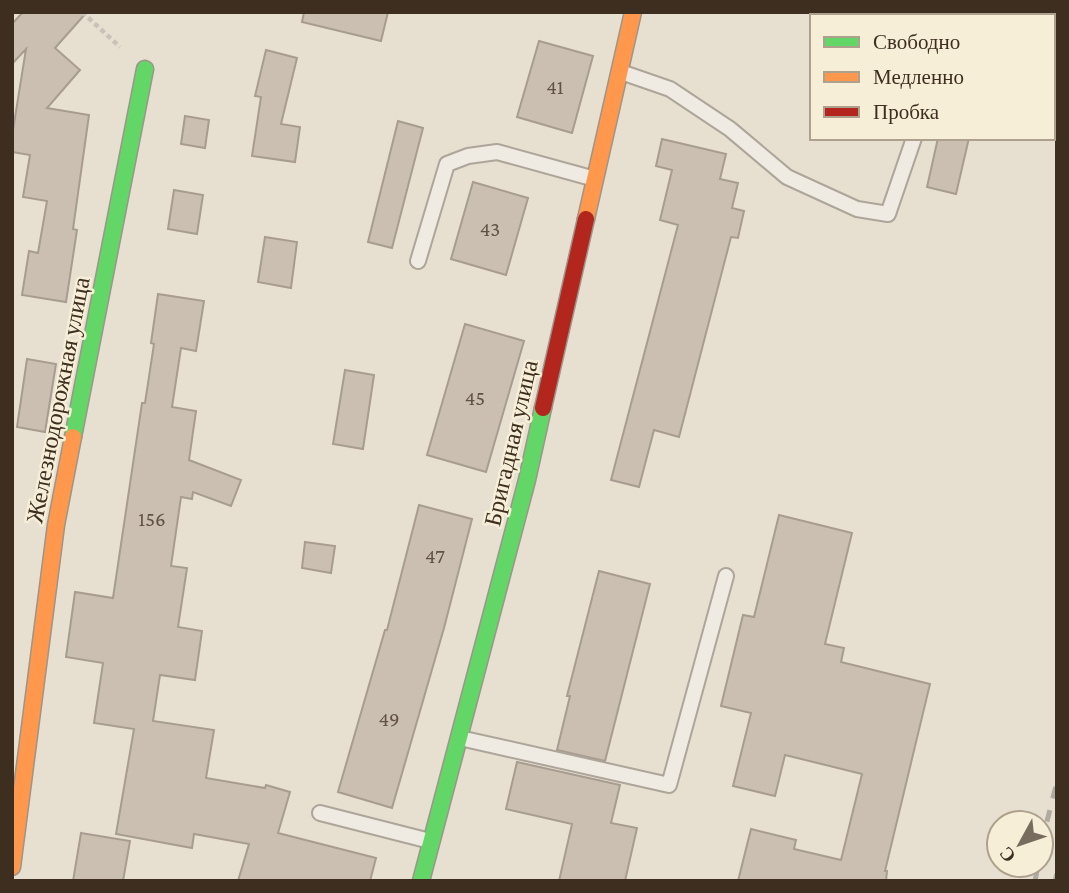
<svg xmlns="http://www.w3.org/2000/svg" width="1069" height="893" viewBox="0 0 1069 893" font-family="'Crimson Pro',serif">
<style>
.building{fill:#cbbfb2;stroke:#a89c90;stroke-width:2}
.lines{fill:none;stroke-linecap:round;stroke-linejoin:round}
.lane-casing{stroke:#ada599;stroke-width:18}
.fast-casing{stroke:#9c958a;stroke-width:19}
.slow-casing{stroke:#9c958a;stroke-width:19}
.jam-casing{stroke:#9c958a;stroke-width:19}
.path{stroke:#c8c2b9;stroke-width:4.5;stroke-dasharray:5 3.5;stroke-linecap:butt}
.lane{stroke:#efebe3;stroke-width:14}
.fast{stroke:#63d668;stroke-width:16}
.slow{stroke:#ff974d;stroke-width:16}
.jam{stroke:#b3261e;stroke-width:16}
.rail{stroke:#afaaa2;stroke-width:5;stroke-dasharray:12 12;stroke-linecap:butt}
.labels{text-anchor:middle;stroke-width:5;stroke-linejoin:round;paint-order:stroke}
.number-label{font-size:21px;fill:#605244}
.street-label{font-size:24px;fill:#3d2e20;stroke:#f7eed8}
</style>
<rect width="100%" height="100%" fill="#e7e0d1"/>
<path class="building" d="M 23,12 L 87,12 L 55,48 L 80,70 L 47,108 L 89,115 L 73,229 L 77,230 L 66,302 L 22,295 L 29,251 L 38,253 L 47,201 L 23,197 L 30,155 L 12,152 L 12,136 L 26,49 L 12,64 L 12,24 Z
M 304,12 L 388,12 L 381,41 L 302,22 Z
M 539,41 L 593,56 L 572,133 L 517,117 Z
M 266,50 L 297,58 L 281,124 L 300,127 L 295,162 L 252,156 L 261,97 L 255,96 Z
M 185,116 L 209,120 L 205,148 L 181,144 Z
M 398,121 L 423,128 L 392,248 L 368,242 Z
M 938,138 L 969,138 L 956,194 L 927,187 Z
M 662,139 L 726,154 L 720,179 L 738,183 L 732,208 L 744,211 L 738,238 L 731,237 L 679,437 L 654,430 L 639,487 L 611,480 L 678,225 L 660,220 L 672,170 L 656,166 Z
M 473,182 L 528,198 L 506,275 L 451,259 Z
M 174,190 L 203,195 L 197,234 L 168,229 Z
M 265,237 L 297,242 L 291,288 L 258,282 Z
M 158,294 L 204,301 L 196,351 L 181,348 L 172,407 L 196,411 L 189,460 L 241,480 L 231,506 L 193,492 L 192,499 L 181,497 L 171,566 L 187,568 L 178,627 L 202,631 L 195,680 L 160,675 L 153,721 L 214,730 L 206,778 L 265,788 L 266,785 L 290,792 L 278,833 L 376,858 L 370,881 L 238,881 L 249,844 L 194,834 L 192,848 L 116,834 L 134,729 L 94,723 L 103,663 L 66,657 L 75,592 L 113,598 L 142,403 L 145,403 L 154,344 L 151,343 Z
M 465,324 L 524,341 L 486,472 L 427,455 Z
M 27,359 L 56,364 L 45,432 L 17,427 Z
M 345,370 L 374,375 L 363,449 L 333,444 Z
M 419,505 L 472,519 L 444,628 L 392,808 L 338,792 L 385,630 L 387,630 Z
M 779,515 L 852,533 L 825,644 L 844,648 L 841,662 L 930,684 L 885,871 L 887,871 L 886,881 L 738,881 L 751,829 L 796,840 L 794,849 L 841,860 L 862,774 L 785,755 L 775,796 L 733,786 L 751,713 L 721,706 L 743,615 L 754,617 Z
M 305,542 L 335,546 L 331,573 L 302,568 Z
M 599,571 L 650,584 L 605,761 L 557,750 L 570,696 L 567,696 Z
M 517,762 L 620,785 L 611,823 L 637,828 L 625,881 L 559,881 L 572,824 L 506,809 Z
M 81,833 L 130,841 L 123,881 L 73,881 Z"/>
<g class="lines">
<defs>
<path id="lane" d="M 958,16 L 959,12
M 621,72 L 670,89 L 730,129 L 787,177 L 857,209 L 888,214 L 914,138
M 418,261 L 447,164 L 468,156 L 497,152 L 595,179
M 460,738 L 669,785 L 726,576
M 320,813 L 430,841"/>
<path id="fast" d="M 73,437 L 145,69
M 421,881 L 527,480 L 543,408"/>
<path id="slow" d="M 586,219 L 633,12
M 12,867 L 56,525 L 73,437"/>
<path id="jam" d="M 543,408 L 586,219"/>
</defs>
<use href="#lane" class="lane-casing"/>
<use href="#fast" class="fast-casing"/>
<use href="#slow" class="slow-casing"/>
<use href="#jam" class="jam-casing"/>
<path class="path" d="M 82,12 L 120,47"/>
<use href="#lane" class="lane"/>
<use href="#fast" class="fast"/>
<use href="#slow" class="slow"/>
<use href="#jam" class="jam"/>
<path class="rail" d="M 1041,845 L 1057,782
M 1035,881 L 1038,865
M 1055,881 L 1057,874"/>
</g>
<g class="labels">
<g class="number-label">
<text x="555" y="94">41</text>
<text x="490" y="236">43</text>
<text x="475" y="405">45</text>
<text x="152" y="526">156</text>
<text x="435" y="563">47</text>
<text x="389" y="726">49</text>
</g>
<g class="street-label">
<text transform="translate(58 400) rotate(-79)" y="8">Железнодорожная улица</text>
<text transform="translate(511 443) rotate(-77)" y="8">Бригадная улица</text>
</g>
</g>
<rect width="1069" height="893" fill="none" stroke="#3d2e20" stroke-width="28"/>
<rect x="810" y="14" width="245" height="126" fill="#f7eed8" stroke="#ada18e" stroke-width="2"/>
<rect x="824" y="37" width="35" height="10" fill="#63d668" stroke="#ada18e" stroke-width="2"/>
<text x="873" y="49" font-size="21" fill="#3d2e20">Свободно</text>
<rect x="824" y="72" width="35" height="10" fill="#ff974d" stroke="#ada18e" stroke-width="2"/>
<text x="873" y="84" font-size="21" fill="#3d2e20">Медленно</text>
<rect x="824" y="107" width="35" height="10" fill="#b3261e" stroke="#ada18e" stroke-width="2"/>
<text x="873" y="119" font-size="21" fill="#3d2e20">Пробка</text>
<g transform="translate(1020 844) rotate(230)"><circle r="33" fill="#f7eed8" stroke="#ada18e" stroke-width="2"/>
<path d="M0-5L12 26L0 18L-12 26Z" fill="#786c5e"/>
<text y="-10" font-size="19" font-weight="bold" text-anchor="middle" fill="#3d2e20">С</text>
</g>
</svg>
